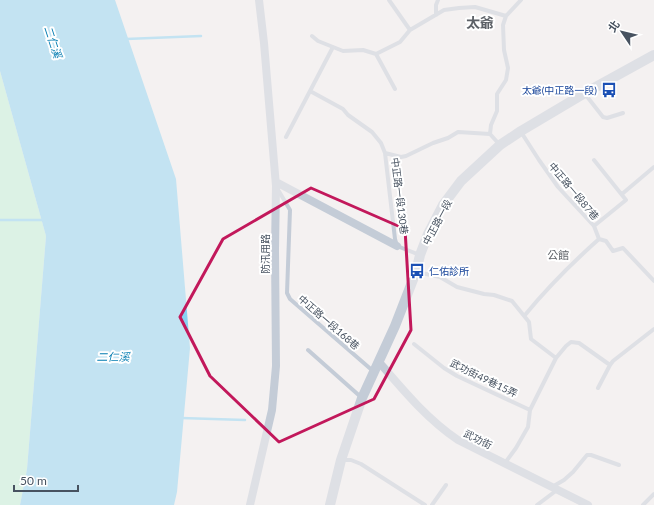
<svg xmlns="http://www.w3.org/2000/svg" width="654" height="505" viewBox="0 0 654 505" font-family="Lato,'Noto Sans TC',sans-serif">
<style>
.green{fill:#bef3d7}
.water{fill:#88d3f3}
.lines{fill:none;stroke-linecap:round;stroke-linejoin:round}
.stream{stroke:#88d3f3;stroke-width:2.5}
.service{stroke:#c4ccd7;stroke-width:4}
.minor{stroke:#c4ccd7;stroke-width:8}
.tertiary{stroke:#c4ccd7;stroke-width:10}
.marked{fill:none;stroke:#c2185b;stroke-width:3;stroke-linejoin:round}
.labels{text-anchor:middle;stroke-width:4;stroke-linejoin:round;paint-order:stroke}
.transit-label{font-size:10px;fill:#164399;stroke:#fff;text-anchor:end}
.street-label{font-size:10px;fill:#475260;stroke:#fff}
.water-label{font-size:11px;font-style:italic;fill:#037cb1;stroke:#fff}
.neighbourhood-label{font-size:11px;fill:#5d6167;stroke:#fff}
.district-label{font-size:14px;font-weight:bold;fill:#5d6167;stroke:#fff}
</style>
<rect width="100%" height="100%" fill="#f4f1f1"/>
<path class="green" d="M 0,71 L 46,236 L 27,469 L 20,505 L 0,505 Z"/>
<path class="water" d="M 0,0 L 115,0 L 176,179 L 190,348 L 177,492 L 174,505 L 20,505 L 27,469 L 46,236 L 0,71 Z"/>
<g class="lines">
<path class="stream" d="M 126,39 L 201,36
M 0,220 L 43,220
M 181,418 L 245,420"/>
<path class="service" d="M 389,0 L 410,30
M 436,15 L 436,5 L 438,0
M 312,36 L 318,41 L 343,51 L 363,50 L 376,54 L 400,42 L 410,30 L 444,10 L 459,8 L 475,7 L 506,16
M 376,54 L 395,89
M 310,91 L 343,109 L 348,115 L 372,132 L 381,143 L 385,153 L 395,239 L 397,246 L 420,255
M 585,94 L 603,117 L 607,118 L 623,113
M 521,132 L 539,160 L 558,187 L 594,226 L 599,239 L 606,241 L 613,251 L 623,248 L 654,281
M 490,134 L 499,144
M 286,137 L 333,47
M 385,153 L 401,157 L 406,156 L 433,143 L 448,138 L 458,132 L 490,134 L 491,125 L 497,111 L 497,94 L 506,80 L 508,68 L 504,50 L 503,25 L 506,16 L 521,0
M 594,160 L 626,200 L 594,226
M 277,188 L 290,210 L 287,293 L 290,299 L 373,371
M 622,194 L 654,167
M 417,272 L 440,277 L 457,287 L 484,294 L 494,295 L 512,301 L 529,322 L 531,339 L 556,358 L 566,346 L 571,342 L 579,343 L 610,365
M 525,315 C 548,287 572,263 599,239
M 414,344 L 444,368 L 457,376 L 530,410
M 308,350 L 362,398
M 598,388 L 610,365 L 613,361 L 654,329
M 342,460 L 351,460 L 361,464 L 425,505
M 505,463 L 516,448 L 528,427 L 530,410 L 556,358
M 552,487 L 564,480 L 573,472 L 587,455 L 591,455 L 619,465
M 432,505 L 446,485
M 537,505 L 557,490
M 643,505 L 654,494"/>
<path class="minor" d="M 276,182 L 397,246
M 379,362 C 403,390 427,419 458,440 L 588,505
M 250,505 L 272,410 L 276,366 L 275,250 L 276,186 L 264,43 L 259,0"/>
<path class="tertiary" d="M 330,505 L 341,460 L 362,398 L 395,326 L 416,272 L 420,255 L 428,234 L 443,205 L 461,181 L 500,145 L 521,131 L 585,93 L 654,55"/>
</g>
<path d="M0 0H654V505H0ZM 311,188 L 405,229 L 411,330 L 374,399 L 279,442 L 210,376 L 180,317 L 223,239 Z" fill="#f4f1f1" fill-opacity=".55" fill-rule="evenodd"/>
<path class="marked" d="M 311,188 L 405,229 L 411,330 L 374,399 L 279,442 L 210,376 L 180,317 L 223,239 Z"/>
<defs>
<symbol id="bus-bare" viewBox="-9 -9 18 18"><path d="M-5-6H5V4H4V6H2V4H-2V6H-4V4H-5ZM-3.5-4V0h7V-4ZM-3.5 1.2v1.5H-2V1.2ZM2 1.2v1.5H3.5V1.2Z" fill="#1a4fb4" stroke="#fff" stroke-width="2.5" paint-order="stroke"/></symbol>
</defs>
<g fill-rule="evenodd">
<use href="#bus-bare" x="598" y="79" width="22" height="22"/>
<use href="#bus-bare" x="406" y="260" width="22" height="22"/>
</g>
<g class="labels">
<g class="transit-label">
<text x="597" y="94">太爺(中正路一段)</text>
<text x="429" y="275" text-anchor="start">仁佑診所</text>
</g>
<g class="street-label">
<text transform="translate(574 191) rotate(50)" y="4">中正路一段87巷</text>
<text transform="translate(400 196) rotate(83)" y="4">中正路一段130巷</text>
<text transform="translate(437 222) rotate(-62)" y="4">中正路一段</text>
<text transform="translate(265 254) rotate(-90)" y="4">防汛用路</text>
<text transform="translate(329 322) rotate(41)" y="4">中正路一段168巷</text>
<text transform="translate(484 378) rotate(26)" y="4">武功街49巷15弄</text>
<text transform="translate(478 439) rotate(27)" y="4">武功街</text>
</g>
<g class="water-label">
<text transform="translate(53 42) rotate(72)" y="4">二仁溪</text>
<text x="113" y="361">二仁溪</text>
</g>
<g class="neighbourhood-label">
<text x="558" y="259">公館</text>
</g>
<g class="district-label">
<text x="480" y="28">太爺</text>
</g>
</g>
<g transform="translate(622 32) rotate(305)" stroke="#ffffff" stroke-width="3" paint-order="stroke">
<path d="M0-3L7 15L0 10L-7 15Z" fill="#475260"/>
<text y="-6" font-size="11" font-weight="bold" text-anchor="middle" fill="#475260">北</text>
</g>
<path d="M14 485v6h64v-6" fill="none" stroke="#475260" stroke-width="2"/>
<text x="20" y="485" font-size="12" fill="#475260" stroke="#ffffff" stroke-width="3" paint-order="stroke">50 m</text>
</svg>
